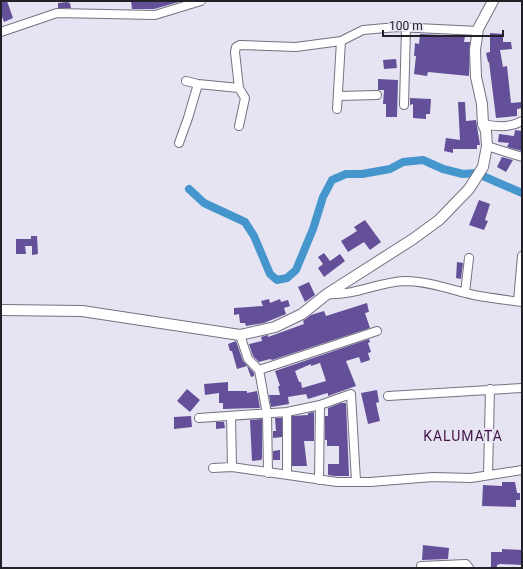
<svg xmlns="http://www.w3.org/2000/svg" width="523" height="569" viewBox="0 0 523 569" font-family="Roboto,sans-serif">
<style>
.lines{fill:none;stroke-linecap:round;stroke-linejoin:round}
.canal{stroke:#4596cc;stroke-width:8}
.building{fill:#635098;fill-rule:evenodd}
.minor-casing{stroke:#747280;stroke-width:10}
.tertiary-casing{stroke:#747280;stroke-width:12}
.minor{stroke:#fff;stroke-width:8}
.tertiary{stroke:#fff;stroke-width:10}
.labels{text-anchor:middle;stroke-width:4;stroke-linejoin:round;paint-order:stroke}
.quarter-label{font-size:14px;letter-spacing:1px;fill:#431648;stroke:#e6e3f3}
</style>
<rect width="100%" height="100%" fill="#e6e3f3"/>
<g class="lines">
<path class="canal" d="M 189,189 L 204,203 L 245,222 L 254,236 L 270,274 L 277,280 L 287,278 L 296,270 L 313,229 L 323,197 L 332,180 L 346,174 L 362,174 L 390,169 L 403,162 L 423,160 L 443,169 L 463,174 L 476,173 L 522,193"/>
</g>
<path class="building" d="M 7,1 L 13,18 L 4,22 L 1,14 L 1,2 Z
M 131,1 L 161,2 L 182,1 L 154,9 L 132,9 Z
M 67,2 L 70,3 L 71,8 L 58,8 L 58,3 Z
M 490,33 L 503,34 L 503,42 L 511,42 L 512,49 L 500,50 L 503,67 L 507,66 L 511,103 L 522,102 L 522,108 L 517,109 L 517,116 L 496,118 L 489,62 L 488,62 L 486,53 L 490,52 Z
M 420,34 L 465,36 L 464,42 L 470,42 L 469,76 L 428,72 L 427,76 L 414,74 L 416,56 L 414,56 L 415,43 L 419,44 Z
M 396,59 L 397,68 L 384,69 L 383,60 Z
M 378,79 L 398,80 L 397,117 L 386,117 L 386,104 L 383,104 L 384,90 L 378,90 Z
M 410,98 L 431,99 L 430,114 L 426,114 L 426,119 L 413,118 L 413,104 L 410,105 Z
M 458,102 L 465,102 L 466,121 L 476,120 L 480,145 L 477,145 L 477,149 L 453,149 L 453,153 L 444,151 L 446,138 L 460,140 Z
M 515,130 L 522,131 L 522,151 L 507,147 L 509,143 L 498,142 L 499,134 L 514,136 Z
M 502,157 L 513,160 L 506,172 L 497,167 Z
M 479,200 L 490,204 L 485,220 L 488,221 L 484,230 L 469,225 Z
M 365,220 L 381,242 L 370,250 L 364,242 L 348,252 L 341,241 L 357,231 L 354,227 Z
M 31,236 L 37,236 L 38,254 L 32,255 L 32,246 L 25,246 L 26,254 L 16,254 L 16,239 L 31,239 Z
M 324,253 L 330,261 L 340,254 L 345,261 L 324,277 L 318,268 L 323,264 L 318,257 Z
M 457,262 L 463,263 L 461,279 L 456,278 Z
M 309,282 L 315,295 L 305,302 L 298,287 Z
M 269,299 L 270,303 L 280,299 L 281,302 L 288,300 L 290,306 L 284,308 L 286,314 L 264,323 L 246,326 L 245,323 L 240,323 L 239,314 L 234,315 L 234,308 L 263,306 L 261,301 Z
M 367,303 L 369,312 L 365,313 L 370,328 L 272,360 L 270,359 L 259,362 L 253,356 L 249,344 L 262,341 L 261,337 L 268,335 L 268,337 L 304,324 L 303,321 L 311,315 L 324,311 L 326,316 Z
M 369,339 L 370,342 L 368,343 L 371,352 L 368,353 L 370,360 L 361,363 L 359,357 L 346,361 L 356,386 L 328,396 L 328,393 L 324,394 L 308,399 L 306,394 L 288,397 L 289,404 L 271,407 L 269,395 L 280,395 L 278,386 L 280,386 L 275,371 ZM 320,363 L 326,381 L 302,388 L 301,382 L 299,382 L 295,371 L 311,364 L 311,366 Z
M 236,341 L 243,361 L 254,373 L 254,376 L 251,377 L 247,366 L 237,369 L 232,351 L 230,351 L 228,344 Z
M 228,382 L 228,391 L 247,391 L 247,393 L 257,391 L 260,408 L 223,409 L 223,403 L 219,403 L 219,393 L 205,395 L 204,384 Z
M 187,389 L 200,400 L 190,412 L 177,401 Z
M 377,390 L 379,402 L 376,403 L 380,421 L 368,424 L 361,393 Z
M 341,403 L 346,403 L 349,476 L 335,476 L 328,475 L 328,464 L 339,464 L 339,446 L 327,446 L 327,440 L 325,440 L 325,416 L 328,416 L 328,408 Z
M 314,412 L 314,441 L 304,441 L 307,466 L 292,466 L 292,416 L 308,415 L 308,413 Z
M 191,416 L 192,427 L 174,429 L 174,417 Z
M 275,418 L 282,418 L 282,437 L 273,438 L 273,431 L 276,431 Z
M 262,419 L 262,458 L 261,460 L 252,461 L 250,420 Z
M 216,422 L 224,422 L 225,428 L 216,429 Z
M 280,450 L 280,460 L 273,460 L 273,451 Z
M 502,482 L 515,482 L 517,493 L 520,493 L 520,500 L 516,500 L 516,507 L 482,506 L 483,485 L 502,486 Z
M 423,545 L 449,548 L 448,559 L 422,560 Z
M 502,549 L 522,550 L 522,565 L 500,564 L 497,565 L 497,568 L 491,567 L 491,552 L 502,552 Z"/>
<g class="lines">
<defs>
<path id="minor" d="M 1,32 L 57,13 L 155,15 L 201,1
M 186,81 L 198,84 L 239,88
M 339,96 L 377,95
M 404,105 L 406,28
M 337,109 L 341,41 L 363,30 L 397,27 L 478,31
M 483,124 C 496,127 510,128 522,121
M 239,126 L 245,98 L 239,88 L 235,52 L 236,47 L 240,45 L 296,47 L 341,41
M 179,143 L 188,118 L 198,84
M 487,146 L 522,157
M 465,293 L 469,258
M 327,294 C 354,296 378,282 405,281 C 428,281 452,290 474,295 C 489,298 506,300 522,302
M 518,301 L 522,256
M 240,335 L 248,359 L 259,370 L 267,414 L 268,473
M 259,370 L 377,331
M 388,396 L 522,388
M 287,412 L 287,474
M 231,416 L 232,467
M 199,418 L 287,412 L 320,405 L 351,394 L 356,481
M 213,468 L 232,467 L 337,482 L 370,482 L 433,477 L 471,478 L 522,470
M 488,475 L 490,389
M 319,480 L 320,405
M 421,566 L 466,564 L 469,568"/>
<path id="tertiary" d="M 1,310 L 82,311 L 240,335 L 275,327 L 302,314 L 327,294 L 413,239 L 439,220 L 469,189 L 483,167 L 487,146 L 486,131 L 483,124 L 482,104 L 476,77 L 475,50 L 478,29 L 493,1"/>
</defs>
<use href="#minor" class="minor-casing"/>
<use href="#tertiary" class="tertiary-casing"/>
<use href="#minor" class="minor"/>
<use href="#tertiary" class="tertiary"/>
</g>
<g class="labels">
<g class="quarter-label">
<text x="463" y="441">KALUMATA</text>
</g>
</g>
<rect width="523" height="569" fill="none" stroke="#222127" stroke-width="4"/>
<path d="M383 30v6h120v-6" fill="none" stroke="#222127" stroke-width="2"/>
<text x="389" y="30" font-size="12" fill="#222127" stroke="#e6e3f3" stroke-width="3" paint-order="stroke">100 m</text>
</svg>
